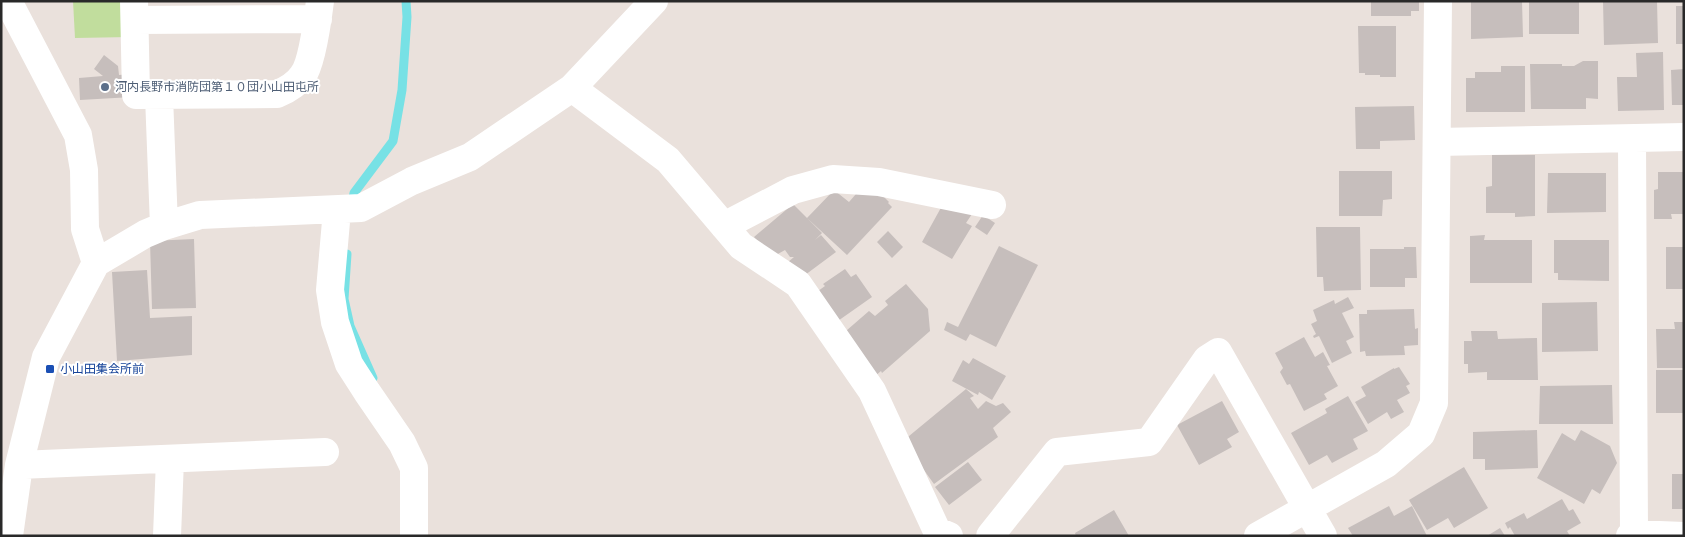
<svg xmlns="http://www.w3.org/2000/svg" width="1685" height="537" viewBox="0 0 1685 537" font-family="Inter,'Noto Sans JP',sans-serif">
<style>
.green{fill:#c1dd9d}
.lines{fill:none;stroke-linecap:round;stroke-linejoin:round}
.stream{stroke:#77e1e5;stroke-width:9}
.building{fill:#c6bebc}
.street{stroke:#fff;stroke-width:28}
.service-dot{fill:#5c6f8a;stroke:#fff;stroke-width:2}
.transit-dot{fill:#1a4fb4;stroke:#fff;stroke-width:2}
.labels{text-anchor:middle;stroke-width:4;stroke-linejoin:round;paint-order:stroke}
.service-label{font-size:12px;fill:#4e5e75;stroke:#fff;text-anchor:start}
.transit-label{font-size:12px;fill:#164399;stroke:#fff;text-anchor:start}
</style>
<rect width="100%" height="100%" fill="#eae1dc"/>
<path class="green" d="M 73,1 L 130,1 L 130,37 L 75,38 Z"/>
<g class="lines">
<path class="stream" d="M 352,204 L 354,193 L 393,141 L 402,90 L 407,17 L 406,1
M 347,254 L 344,299 L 350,326 L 373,378"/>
</g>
<path class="building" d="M 1371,1 L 1419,1 L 1419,11 L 1411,11 L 1411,16 L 1371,16 Z
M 1522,1 L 1523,37 L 1471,39 L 1471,2 Z
M 1529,1 L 1579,1 L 1579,34 L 1529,34 Z
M 1603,1 L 1657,1 L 1658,43 L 1604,45 Z
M 1676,6 L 1684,6 L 1684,44 L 1676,44 Z
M 1358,26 L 1396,26 L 1396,77 L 1380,77 L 1380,75 L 1365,75 L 1365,73 L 1359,73 Z
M 1663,52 L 1664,110 L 1618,111 L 1617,77 L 1637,77 L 1636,53 Z
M 104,55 L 118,66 L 119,75 L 130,74 L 132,97 L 80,100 L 79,78 L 103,76 L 94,69 Z
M 1583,61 L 1598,61 L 1598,99 L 1586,98 L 1586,109 L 1531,109 L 1530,64 L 1562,64 L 1562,66 L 1574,66 Z
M 1501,66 L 1525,66 L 1525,112 L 1466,112 L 1466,78 L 1475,78 L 1475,72 L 1501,72 Z
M 1684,69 L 1684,105 L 1672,105 L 1671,70 Z
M 1414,106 L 1415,140 L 1380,141 L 1380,149 L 1356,149 L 1355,107 Z
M 1492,155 L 1535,155 L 1535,216 L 1515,217 L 1515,213 L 1486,213 L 1486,187 L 1492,186 Z
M 1339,171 L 1392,171 L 1392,199 L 1383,200 L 1382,216 L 1339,216 Z
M 1658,172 L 1684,172 L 1684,214 L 1671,214 L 1672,219 L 1654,219 L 1654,190 L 1658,189 Z
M 1548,173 L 1606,173 L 1606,212 L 1547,213 Z
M 871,184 L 889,202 L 888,203 L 892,207 L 847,255 L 807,218 L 834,190 L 849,202 L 863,186 Z
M 793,204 L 822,233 L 815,240 L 821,235 L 836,252 L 801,278 L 788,262 L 794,257 L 790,257 L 785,250 L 776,255 L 770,254 L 754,237 Z
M 943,204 L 972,214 L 966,223 L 972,226 L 952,259 L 922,242 Z
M 983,215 L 995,223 L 987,235 L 975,227 Z
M 1316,227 L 1360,227 L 1361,290 L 1324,291 L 1323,277 L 1317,277 Z
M 888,231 L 903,247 L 892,258 L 877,242 Z
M 1485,235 L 1484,240 L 1532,240 L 1532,283 L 1470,283 L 1470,236 Z
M 194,239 L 196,308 L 152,309 L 150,241 Z
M 1554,240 L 1609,240 L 1609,281 L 1558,280 L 1558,273 L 1554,273 Z
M 999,246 L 1038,265 L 996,347 L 970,334 L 966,341 L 944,330 L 947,322 L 958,327 Z
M 1404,247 L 1416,247 L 1417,278 L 1405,278 L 1405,287 L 1370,287 L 1370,249 L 1404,249 Z
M 1666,247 L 1684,247 L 1684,289 L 1666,289 Z
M 845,269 L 851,277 L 856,274 L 872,297 L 835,323 L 814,294 L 825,286 L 823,284 Z
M 147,270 L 150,318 L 192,316 L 192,355 L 117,361 L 112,272 Z
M 906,284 L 928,309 L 930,331 L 882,373 L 881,371 L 874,377 L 839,337 L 869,311 L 875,316 L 888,305 L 885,301 Z
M 1348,297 L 1354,308 L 1342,313 L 1354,337 L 1346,341 L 1352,353 L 1332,363 L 1319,336 L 1314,338 L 1313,336 L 1316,334 L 1311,324 L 1317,321 L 1313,310 L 1334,300 L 1335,304 Z
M 1597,302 L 1598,351 L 1542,352 L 1542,303 Z
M 1414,309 L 1415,329 L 1418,328 L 1418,345 L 1404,346 L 1405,355 L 1366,356 L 1365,351 L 1360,352 L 1359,314 L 1367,314 L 1367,310 Z
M 1674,322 L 1684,322 L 1684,368 L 1657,368 L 1656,329 L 1675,329 Z
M 1471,331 L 1497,331 L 1498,339 L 1537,338 L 1538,380 L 1487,380 L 1487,372 L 1468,373 L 1468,364 L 1464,364 L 1464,341 L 1472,341 Z
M 1304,337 L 1315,357 L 1323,352 L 1330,365 L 1327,366 L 1338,386 L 1324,394 L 1327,399 L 1304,411 L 1290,384 L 1287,385 L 1280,372 L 1283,368 L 1275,353 Z
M 973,358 L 1006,376 L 992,400 L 979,392 L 978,395 L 952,381 L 963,360 L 969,364 Z
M 1399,367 L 1410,384 L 1406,386 L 1410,393 L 1397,400 L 1404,412 L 1391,419 L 1387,412 L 1368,424 L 1355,402 L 1366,396 L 1361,387 L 1394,368 L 1394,369 Z
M 1656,370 L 1684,370 L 1684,413 L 1656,413 Z
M 1612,385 L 1613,424 L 1539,424 L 1540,386 Z
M 966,389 L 974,396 L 970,398 L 978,409 L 986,401 L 996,406 L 1003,403 L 1011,412 L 993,428 L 998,437 L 934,484 L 903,441 Z
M 1348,396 L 1368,431 L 1353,439 L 1358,449 L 1332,463 L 1327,455 L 1309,465 L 1291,433 L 1327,413 L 1325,409 Z
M 1222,401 L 1239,432 L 1227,439 L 1232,447 L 1199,465 L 1177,425 Z
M 1537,430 L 1538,468 L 1485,470 L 1485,459 L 1473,459 L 1473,432 Z
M 1581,430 L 1610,446 L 1617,463 L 1600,494 L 1592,489 L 1584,504 L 1537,478 L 1562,433 L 1575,441 Z
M 968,462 L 982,480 L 949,505 L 935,487 Z
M 1464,467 L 1488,508 L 1454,528 L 1448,518 L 1427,530 L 1409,500 Z
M 1672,474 L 1684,474 L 1684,509 L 1672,509 Z
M 1562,499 L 1569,511 L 1573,509 L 1581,523 L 1567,531 L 1570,536 L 1515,536 L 1510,527 L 1508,529 L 1505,523 L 1524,513 L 1527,519 Z
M 1389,506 L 1394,516 L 1412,506 L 1427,536 L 1353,536 L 1348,528 Z
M 1114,510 L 1129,536 L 1076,536 L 1075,533 Z
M 1500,528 L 1505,536 L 1487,536 Z"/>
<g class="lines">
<path class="street" d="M 8,1 L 78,135 L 84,170 L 85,229 L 96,263
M 134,1 L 136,95 L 277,94 C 287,90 297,84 303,75 C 312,63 318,17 320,1
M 135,20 L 318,19
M 572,88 L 668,160 L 741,246 L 798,284 L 872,391 L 937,531 L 949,536
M 159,96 L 164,226
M 1632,140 L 1634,534
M 1437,142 L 1684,137
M 337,210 L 330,290 L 335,322 L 349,364 L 367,392 L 402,443 L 414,468 L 414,536
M 724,226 L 793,190 L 833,179 L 879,182 L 992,205
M 19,465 L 325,452
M 9,536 L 19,465 L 46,357 L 96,263 L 145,234 L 164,226 L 200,215 L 361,208 L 412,181 L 470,157 L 572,88 L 654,1
M 167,536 L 170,460
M 990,536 L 1057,452 L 1149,442 L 1207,359 L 1218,352 L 1323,536
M 1258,536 L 1386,464 L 1421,434 L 1434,403 L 1438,1
M 1630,536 L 1634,534 L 1684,536"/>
</g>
<circle class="service-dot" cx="105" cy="87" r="5"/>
<rect class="transit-dot" x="45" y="364" width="10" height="10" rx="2.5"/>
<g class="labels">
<g class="service-label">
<text x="115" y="91">河内長野市消防団第１０団小山田屯所</text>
</g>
<g class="transit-label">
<text x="60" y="373">小山田集会所前</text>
</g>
</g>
<rect width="1685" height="537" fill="none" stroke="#292929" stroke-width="5"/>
</svg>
